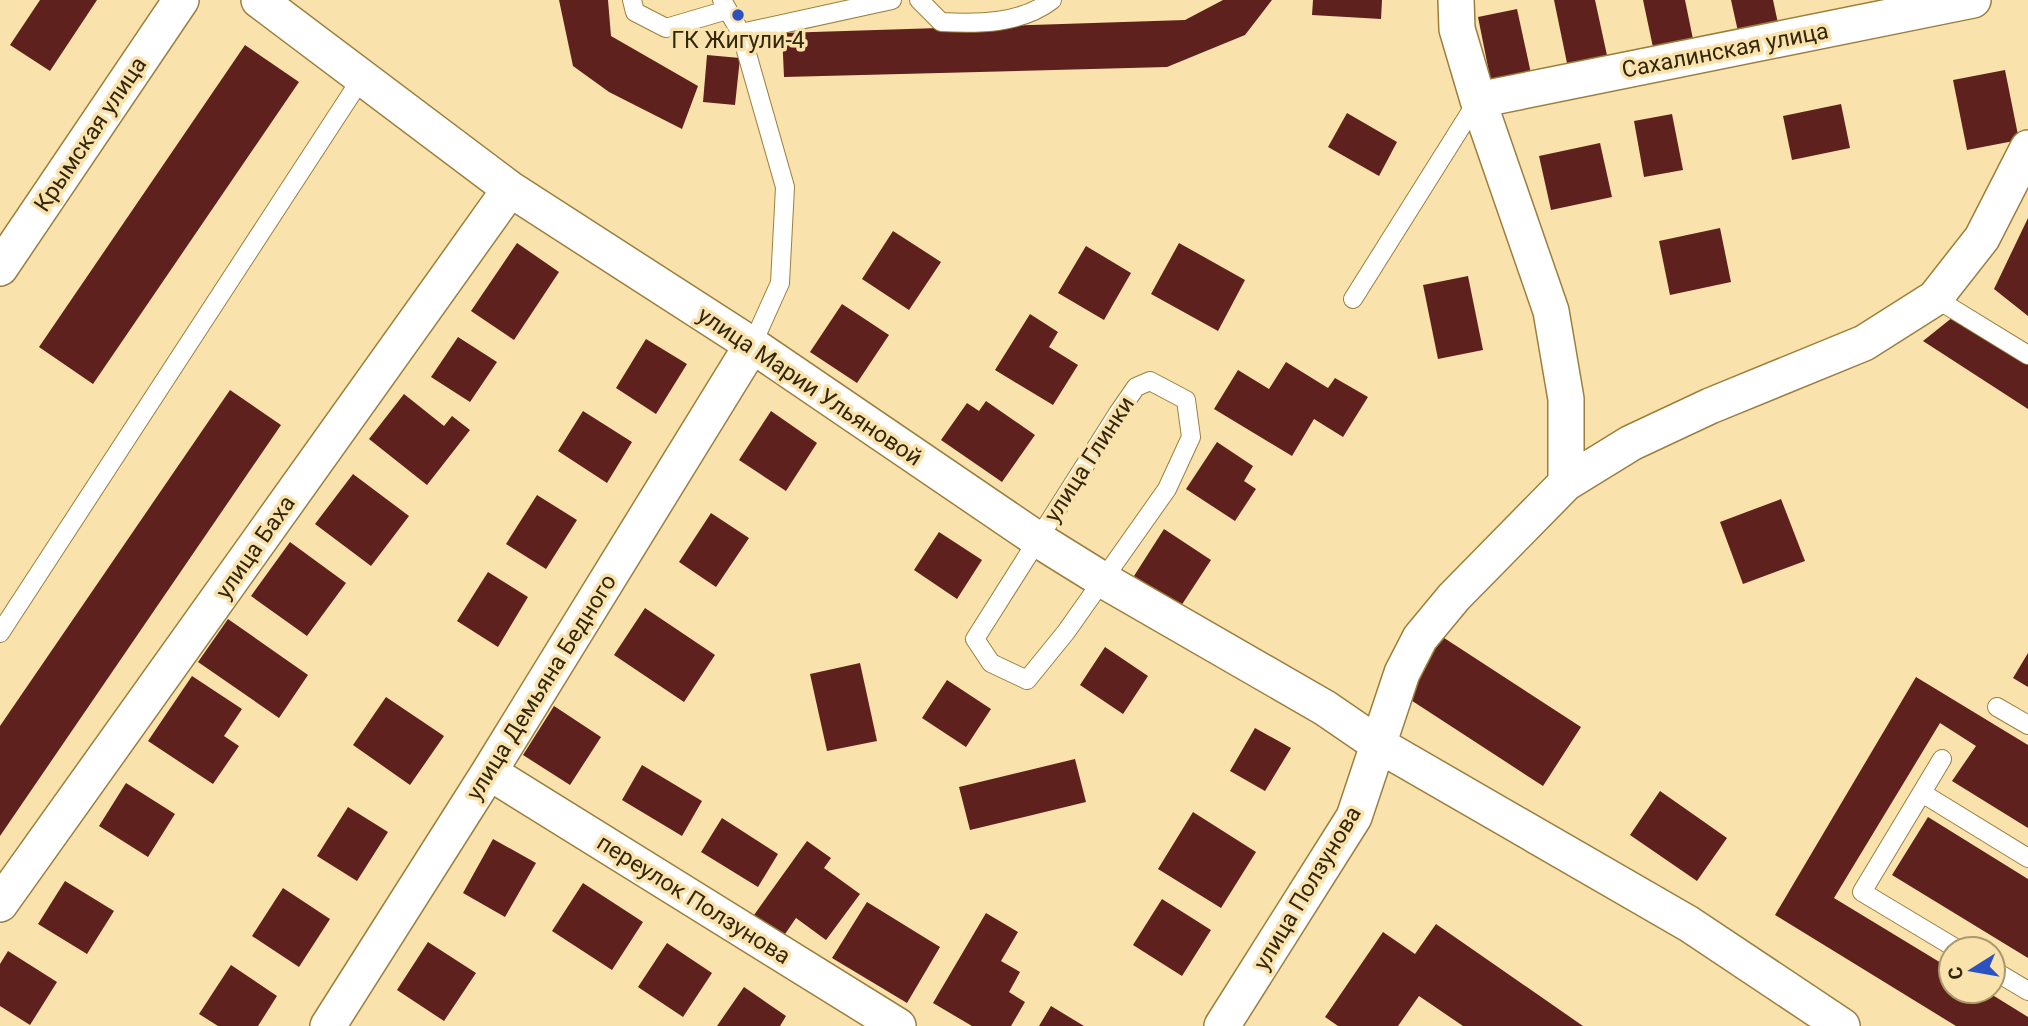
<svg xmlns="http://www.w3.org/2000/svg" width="2028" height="1026" viewBox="0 0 2028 1026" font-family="Roboto,sans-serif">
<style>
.building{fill:#5f211e}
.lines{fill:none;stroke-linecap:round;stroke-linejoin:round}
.service-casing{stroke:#9c7f3e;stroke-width:20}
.minor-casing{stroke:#9c7f3e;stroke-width:38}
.service{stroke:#fff;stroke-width:18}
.minor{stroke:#fff;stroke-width:35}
.poi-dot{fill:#2c51c0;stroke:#fae2ad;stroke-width:2.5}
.labels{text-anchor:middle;stroke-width:7;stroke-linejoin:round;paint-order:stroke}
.poi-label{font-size:23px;fill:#32270b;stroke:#fae2ad}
.street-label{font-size:23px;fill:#32270b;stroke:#fae2ad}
</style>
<rect width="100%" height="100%" fill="#fae2ad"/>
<path class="building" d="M 40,0 L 97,0 L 50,71 L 10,45 Z
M 559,0 L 608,0 L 611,36 L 698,86 L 682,129 L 609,92 L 573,66 Z
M 1223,0 L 1272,0 L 1245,35 L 1167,67 L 784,77 L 782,33 L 1185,20 Z
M 1313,0 L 1382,0 L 1381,19 L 1312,15 Z
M 1554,0 L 1595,0 L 1608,60 L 1568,68 Z
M 1643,0 L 1685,0 L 1694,44 L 1654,52 Z
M 1731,0 L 1773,0 L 1779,28 L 1739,36 Z
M 1517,9 L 1532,78 L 1492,87 L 1478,17 Z
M 245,45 L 299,82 L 93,384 L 39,347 Z
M 707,55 L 740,58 L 735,105 L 703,102 Z
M 2005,70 L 2019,140 L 1967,150 L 1953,80 Z
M 1841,104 L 1850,148 L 1792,160 L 1783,116 Z
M 1347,113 L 1397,142 L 1379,176 L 1328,147 Z
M 1672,114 L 1683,170 L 1644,177 L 1634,121 Z
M 1600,143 L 1612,197 L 1551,210 L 1539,156 Z
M 2028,218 L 2028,316 L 1994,289 Z
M 1720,228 L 1731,282 L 1670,295 L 1659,241 Z
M 893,231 L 941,262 L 909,310 L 862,279 Z
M 517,243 L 559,272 L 514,340 L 471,311 Z
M 1179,243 L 1245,280 L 1218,331 L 1151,294 Z
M 1086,246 L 1131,273 L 1104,320 L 1058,293 Z
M 1468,276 L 1483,350 L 1438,359 L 1423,285 Z
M 842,304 L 889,335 L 857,383 L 810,352 Z
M 1958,313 L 2028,359 L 2028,409 L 1923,341 Z
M 1030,314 L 1058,332 L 1049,347 L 1078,365 L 1053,405 L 995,370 Z
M 458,337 L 497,362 L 470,402 L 431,377 Z
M 646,339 L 687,364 L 656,414 L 616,388 Z
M 1286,362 L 1328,388 L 1335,378 L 1368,397 L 1343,437 L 1314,419 L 1292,456 L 1214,409 L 1238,370 L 1269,389 Z
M 230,390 L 281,425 L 0,836 L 0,726 Z
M 404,394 L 444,426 L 452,416 L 470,430 L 427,485 L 369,439 Z
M 986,401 L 1035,435 L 1002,482 L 941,440 L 967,403 L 979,411 Z
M 583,411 L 632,442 L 607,483 L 558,451 Z
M 771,411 L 817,443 L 786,491 L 739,460 Z
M 1217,442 L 1253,466 L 1244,481 L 1256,489 L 1235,521 L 1186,489 Z
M 353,474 L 409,516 L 371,566 L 315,524 Z
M 537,495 L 577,520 L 546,569 L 506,544 Z
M 1781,499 L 1805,561 L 1743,584 L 1720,522 Z
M 711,513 L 749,538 L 716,587 L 679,562 Z
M 1164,529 L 1211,560 L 1181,606 L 1134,576 Z
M 939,532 L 982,560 L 957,599 L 914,570 Z
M 290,542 L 346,583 L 307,636 L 251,596 Z
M 488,572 L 528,597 L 498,647 L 457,621 Z
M 645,608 L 715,655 L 684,702 L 614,655 Z
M 228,619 L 308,675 L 279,718 L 198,662 Z
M 1438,634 L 1581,727 L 1543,786 L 1400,693 Z
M 1105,647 L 1148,676 L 1123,714 L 1080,685 Z
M 2028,653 L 2028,687 L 2013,678 Z
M 860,663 L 877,741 L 827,751 L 810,674 Z
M 192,676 L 242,709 L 224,736 L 239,746 L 213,784 L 148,741 Z
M 1916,677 L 2028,745 L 2028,828 L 1952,781 L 1976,746 L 1940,723 L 1834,898 L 1951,969 L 1951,991 L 1986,991 L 2028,1017 L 2028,1026 L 1956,1026 L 1775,915 Z
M 947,680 L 991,709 L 966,747 L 922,718 Z
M 386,697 L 444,736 L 410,785 L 353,745 Z
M 554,706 L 601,737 L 570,785 L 523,755 Z
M 1255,728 L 1291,748 L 1265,791 L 1230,771 Z
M 1075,759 L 1086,802 L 970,830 L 959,787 Z
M 642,765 L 702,801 L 682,836 L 622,800 Z
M 126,783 L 175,814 L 148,857 L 99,826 Z
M 1660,791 L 1727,838 L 1697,881 L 1630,835 Z
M 348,807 L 388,832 L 357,881 L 317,856 Z
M 1193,812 L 1256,852 L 1221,908 L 1158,869 Z
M 1928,817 L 2028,879 L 2028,958 L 1892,875 Z
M 722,818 L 778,854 L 758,887 L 701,852 Z
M 493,839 L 536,863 L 505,917 L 463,893 Z
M 807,841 L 831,858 L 824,868 L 860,894 L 826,940 L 796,918 L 783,937 L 754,915 Z
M 65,881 L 114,911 L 87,954 L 38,924 Z
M 583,883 L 643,922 L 612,970 L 552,931 Z
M 283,888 L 330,919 L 299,967 L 252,936 Z
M 1162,899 L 1211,930 L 1182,976 L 1133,945 Z
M 867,902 L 940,947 L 907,1003 L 832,958 Z
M 986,913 L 1018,932 L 1001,961 L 1020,972 L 1009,992 L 1025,1002 L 1011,1026 L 972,1026 L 933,1003 Z
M 1436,924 L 1583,1026 L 1463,1026 L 1419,996 L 1398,1026 L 1338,1026 L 1325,1017 L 1383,932 L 1415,954 Z
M 428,942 L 476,973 L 444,1021 L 397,990 Z
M 667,943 L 712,973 L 683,1017 L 638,987 Z
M 8,951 L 57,982 L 30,1025 L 0,1006 L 0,964 Z
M 231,965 L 277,996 L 258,1026 L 218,1026 L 199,1014 Z
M 744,987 L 786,1016 L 780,1026 L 717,1026 Z
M 1051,1006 L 1084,1026 L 1039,1026 Z"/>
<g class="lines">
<defs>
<path id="service" d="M 632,0 L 635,12 L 666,28 L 727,10
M 722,0 L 741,33 L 785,187 L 780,283 L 752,345
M 919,0 L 941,22 C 978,24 1021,24 1052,0
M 741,33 L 892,0
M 1935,298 L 2028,355
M 1353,299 L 1478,100
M 1150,381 L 1186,400 L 1191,437 L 1167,489 L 1066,632 L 1027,680 L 991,663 L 975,639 L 1118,413 L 1136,387 Z
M 0,633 L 363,76
M 1997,707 L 2028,725
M 1942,759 L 1862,892 L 1957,949
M 1922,793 L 2028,858
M 1993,970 L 2028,991"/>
<path id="minor" d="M 259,0 L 510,189 L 752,345 L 1037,539 L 1103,580 L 1325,708 L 1379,745 L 1689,924 L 1842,1026
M 1456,0 L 1457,29 L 1478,100 L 1551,311 L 1566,399 L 1566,483
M 1478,100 L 1973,0
M 0,268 L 181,0
M 489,772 L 898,1026
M 0,904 L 510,189
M 328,1026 L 489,772 L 752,345
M 1222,1026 L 1354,817 L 1402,673 L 1420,638 L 1454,597 L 1566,483 L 1631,443 L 1710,406 L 1864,343 L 1935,298 L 1982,238 L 2028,148"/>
</defs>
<use href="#service" class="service-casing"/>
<use href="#minor" class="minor-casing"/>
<use href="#service" class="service"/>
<use href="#minor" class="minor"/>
</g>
<circle class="poi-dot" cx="738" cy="15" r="7"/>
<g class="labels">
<g class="poi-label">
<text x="738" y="48">ГК Жигули-4</text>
</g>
<g class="street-label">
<text transform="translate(1725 50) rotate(-11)" y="8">Сахалинская улица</text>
<text transform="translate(90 134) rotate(-56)" y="8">Крымская улица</text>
<text transform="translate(810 386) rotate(34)" y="8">улица Марии Ульяновой</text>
<text transform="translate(1089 459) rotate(-57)" y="8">улица Глинки</text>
<text transform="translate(255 547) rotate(-55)" y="8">улица Баха</text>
<text transform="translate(541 687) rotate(-58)" y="8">улица Демьяна Бедного</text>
<text transform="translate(1307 888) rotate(-59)" y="8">улица Ползунова</text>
<text transform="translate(694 899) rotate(32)" y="8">переулок Ползунова</text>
</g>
</g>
<g transform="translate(1972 970) rotate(259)"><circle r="33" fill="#fae2ad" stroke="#aa976c" stroke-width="2"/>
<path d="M0-5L12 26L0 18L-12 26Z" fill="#2c51c0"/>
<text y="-10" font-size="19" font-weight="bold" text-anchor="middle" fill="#32270b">С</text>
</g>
</svg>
